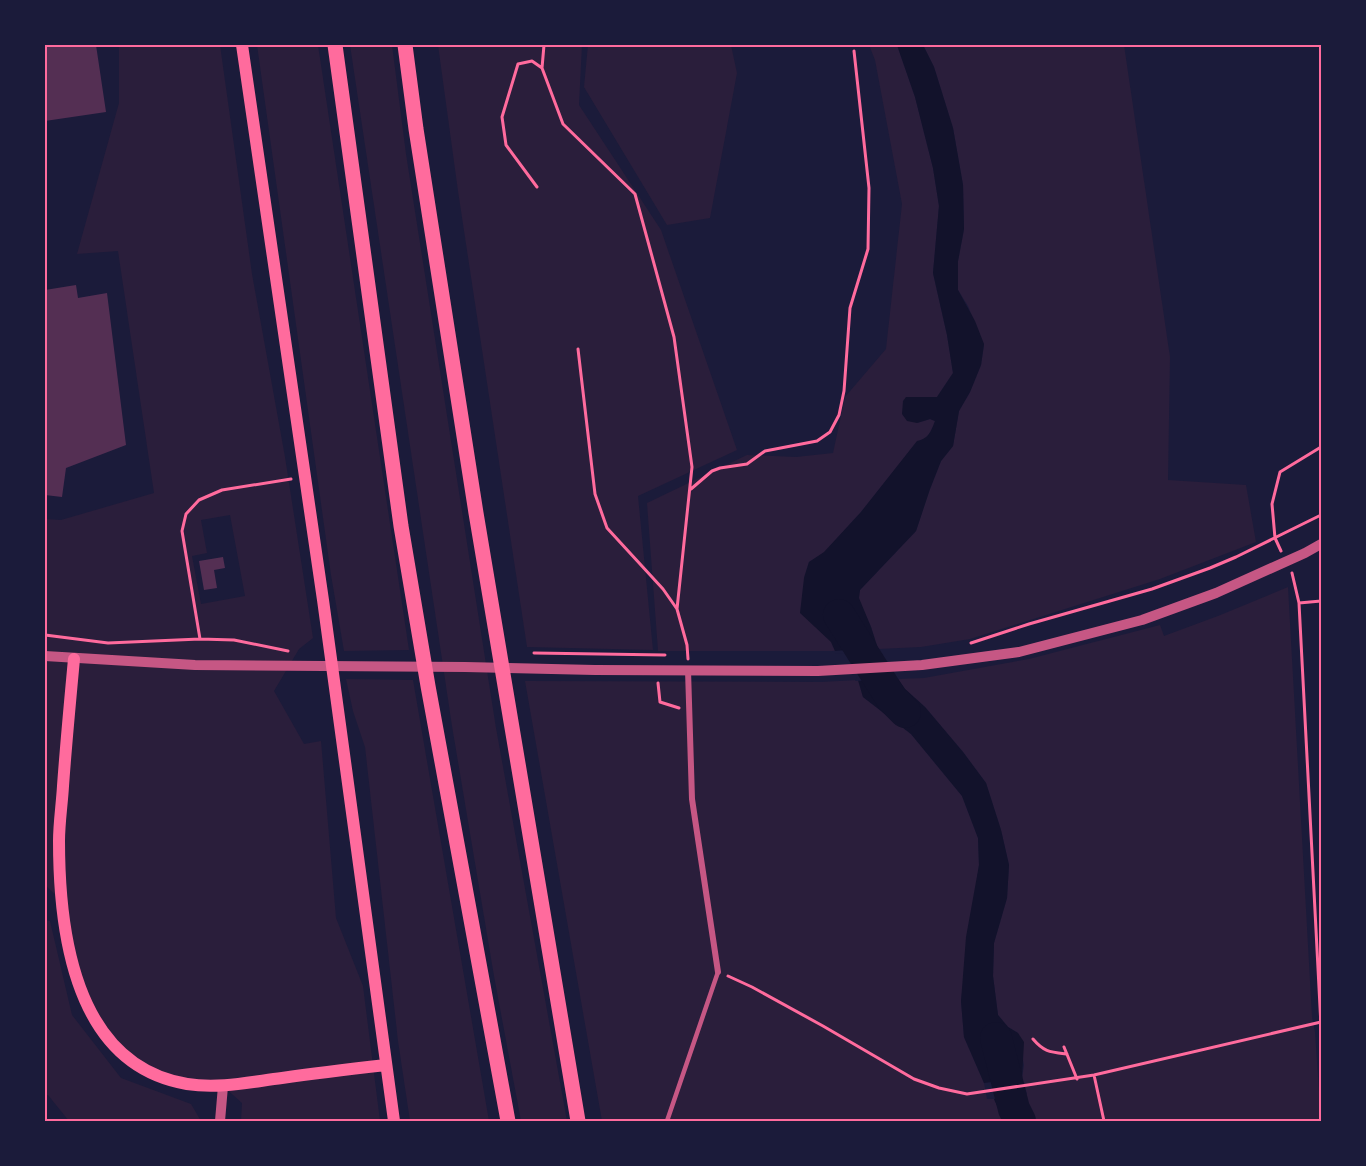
<svg xmlns="http://www.w3.org/2000/svg" width="1366" height="1166" viewBox="0 0 1366 1166" font-family="'Archivo Narrow',sans-serif">
<style>
.green{fill:#2a1e3b;fill-rule:evenodd}
.water{fill:#12122b}
.pier{fill:#1b1b3a}
.lines{fill:none;stroke-linecap:round;stroke-linejoin:round}
.river{stroke:#12122b;stroke-width:32}
.building{fill:#542f53}
.path{stroke:#ff6b9d;stroke-width:3}
.service{stroke:#c65784;stroke-width:4.5}
.minor{stroke:#c65784;stroke-width:6}
.tertiary{stroke:#c65784;stroke-width:10}
.secondary{stroke:#ff6b9d;stroke-width:12}
.motorway{stroke:#ff6b9d;stroke-width:15}
.neatline{fill:none;stroke:#ff6b9d;stroke-width:2}
</style>
<rect width="100%" height="100%" fill="#1b1b3a"/>
<path class="green" d="M 119,45 L 220,45 L 252,274 L 285,457 L 313,638 L 299,649 L 274,691 L 304,744 L 321,741 L 336,918 L 363,986 L 380,1121 L 241,1121 L 242,1103 L 223,1086 L 187,1084 L 123,1056 L 84,998 L 62,901 L 45,885 L 45,519 L 61,520 L 154,493 L 118,251 L 77,254 L 119,103 ZM 230,515 L 245,596 L 201,604 L 192,556 L 207,553 L 201,520 Z
M 257,45 L 318,45 L 409,650 L 344,651 L 331,575 Z
M 350,45 L 392,45 L 406,154 L 496,728 L 567,1121 L 521,1121 L 494,976 L 452,726 Z
M 438,45 L 582,45 L 579,105 L 661,230 L 737,450 L 638,496 L 653,650 L 527,647 L 458,191 Z
M 588,45 L 731,45 L 737,73 L 710,218 L 667,225 L 584,87 Z
M 869,45 L 897,45 L 915,97 L 933,168 L 939,206 L 933,273 L 947,335 L 953,373 L 937,397 L 917,423 L 930,419 L 935,421 C 931,432 928,439 917,442 L 861,512 L 824,553 L 809,562 L 804,578 L 835,651 L 658,651 L 647,503 L 747,455 L 796,457 L 833,453 L 845,397 L 886,349 L 902,204 L 875,60 Z
M 923,45 L 1124,45 L 1170,357 L 1168,480 L 1246,485 L 1256,542 L 1160,579 L 970,639 L 921,647 L 878,649 L 871,627 L 858,598 L 860,590 L 916,531 L 930,489 L 941,461 L 953,446 L 959,411 L 970,392 L 981,365 L 984,345 L 968,306 L 958,290 L 958,261 L 964,229 L 963,185 L 953,128 L 934,67 Z
M 1288,587 L 1312,1017 L 1315,1032 L 1321,1121 L 1035,1121 L 1022,1095 L 1027,1094 L 1022,1078 L 1024,1065 L 1018,1033 L 1008,1027 L 998,1015 L 993,976 L 994,943 L 1007,898 L 1009,865 L 1001,830 L 986,783 L 963,752 L 925,707 L 905,689 L 898,679 L 924,678 L 1029,659 L 1160,625 L 1164,636 L 1218,616 Z
M 346,679 L 413,680 L 489,1121 L 410,1121 L 398,1041 L 365,747 L 353,711 Z
M 858,680 L 863,697 L 911,734 L 962,796 L 978,838 L 979,865 L 961,1001 L 964,1037 L 984,1083 L 987,1099 L 994,1099 L 1004,1121 L 602,1121 L 525,681 L 821,682 Z
M 45,920 L 50,921 L 72,1015 L 121,1078 L 191,1104 L 201,1121 L 69,1121 L 48,1095 L 45,1096 Z"/>
<path class="water" d="M 897,45 L 923,45 L 934,67 L 953,128 L 963,185 L 964,229 L 958,261 L 958,290 L 975,321 L 984,344 L 981,365 L 970,392 L 959,411 L 953,446 L 941,461 L 930,489 L 916,531 L 860,590 L 859,598 L 871,627 L 878,649 L 835,651 L 831,642 L 800,613 L 804,578 L 809,562 L 824,552 L 861,512 L 917,441 C 928,439 931,432 935,421 L 930,419 L 917,423 L 907,421 L 902,414 L 903,401 L 906,397 L 937,397 L 953,373 L 947,335 L 933,273 L 939,206 L 933,168 L 915,97 Z
M 898,679 L 905,689 L 925,707 L 963,752 L 986,783 L 1001,830 L 1009,865 L 1007,898 L 994,943 L 993,976 L 998,1015 L 1008,1027 L 1018,1033 L 1024,1042 L 1022,1078 L 984,1083 L 964,1037 L 961,1001 L 966,937 L 979,865 L 978,838 L 962,796 L 911,734 L 863,697 L 858,680 Z
M 1022,1095 L 1035,1121 L 1004,1121 L 994,1099 Z"/>
<path class="pier" d="M 878,649 L 881,649 L 878,652 L 835,654 L 832,651 Z
M 899,676 L 902,679 L 855,681 L 857,677 Z"/>
<g class="lines">
<path class="river" d="M 839,615 L 892,699 L 905,712
M 996,1038 L 1014,1109 L 1020,1121"/>
</g>
<path class="building" d="M 45,45 L 96,45 L 106,112 L 45,121 Z
M 76,285 L 78,298 L 107,293 L 126,445 L 66,468 L 62,497 L 45,495 L 45,290 Z
M 223,557 L 225,568 L 214,570 L 217,588 L 204,590 L 199,561 Z"/>
<g class="lines">
<path class="path" d="M 542,68 L 544,45
M 537,187 L 506,145 L 502,117 L 518,64 L 532,61 L 542,68 L 563,124 L 635,194 L 674,337 L 692,467 L 677,609
M 578,349 L 595,494 L 607,528 L 663,589 L 677,609 L 687,645 L 688,659
M 691,489 L 712,471 L 720,468 L 747,464 L 765,451 L 817,441 L 830,432 L 839,415 L 844,391 L 850,308 L 868,249 L 869,188 L 854,51
M 1281,551 L 1275,538 L 1272,504 L 1280,472 L 1321,447
M 1292,573 L 1299,603 L 1321,1026
M 1299,603 L 1321,601
M 45,635 L 108,643 L 200,639 L 234,640 L 288,651
M 200,639 L 182,531 L 186,514 L 199,500 L 222,490 L 291,479
M 971,643 L 1029,624 L 1152,589 L 1210,568 L 1236,557 L 1321,515
M 534,653 L 665,655
M 658,683 L 660,702 L 679,708
M 728,976 L 752,987 L 823,1026 L 914,1079 L 939,1088 L 967,1094 L 1094,1075 L 1321,1022
M 1033,1039 C 1044,1052 1050,1052 1067,1054
M 1064,1047 L 1077,1079
M 1094,1075 L 1104,1121"/>
<path class="service" d="M 667,1121 L 718,972"/>
<path class="minor" d="M 688,670 L 692,799 L 718,972"/>
<path class="tertiary" d="M 45,656 L 195,665 L 465,667 L 595,670 L 818,671 L 922,665 L 1019,652 L 1142,620 L 1216,593 L 1305,553 L 1321,544
M 220,1121 L 223,1086"/>
<path class="secondary" d="M 242,45 L 323,600 L 394,1121
M 74,659 C 70,702 66,744 63,786 C 62,804 59,823 59,841 C 59,934 75,1065 187,1084 C 219,1089 250,1082 282,1078 C 317,1073 351,1069 386,1065"/>
<path class="motorway" d="M 335,45 L 401,526 L 428,686 L 508,1121
M 405,45 L 416,129 L 476,513 L 578,1121"/>
</g>
<rect width="1366" height="1166" fill="none" stroke="#1b1b3a" stroke-width="93"/>
<rect x="46" y="46" width="1274" height="1074" class="neatline"/>
</svg>
